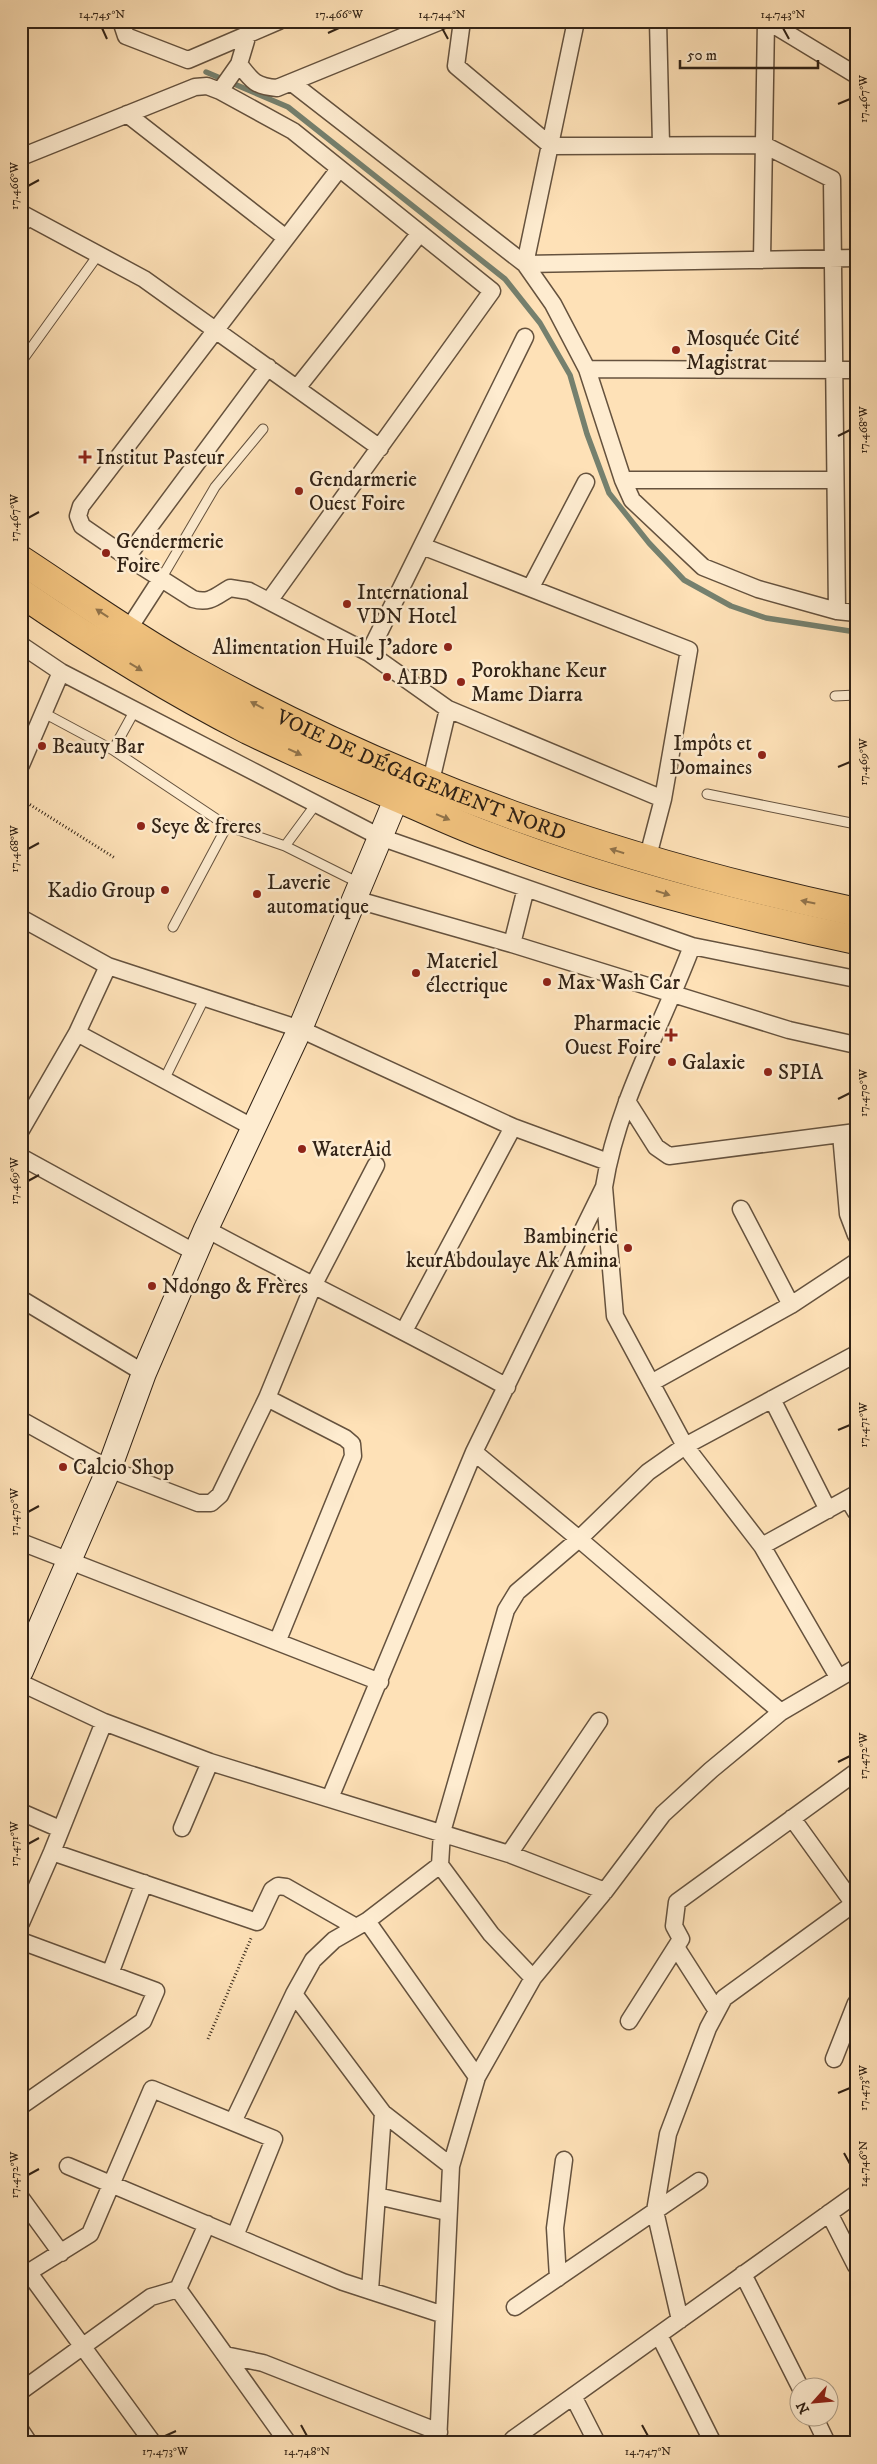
<svg xmlns="http://www.w3.org/2000/svg" width="877" height="2464" viewBox="0 0 877 2464" font-family="'IM FELL DW Pica',serif">
<style>
.lines{fill:none;stroke-linecap:round;stroke-linejoin:round}
.stream{stroke:#75806e;stroke-width:5.5}
.lane-casing{stroke:#65523e;stroke-width:11}
.street-casing{stroke:#65523e;stroke-width:19}
.secondary-casing{stroke:#322316;stroke-width:26}
.highway-casing{stroke:#322316;stroke-width:30}
.path{stroke:#322316;stroke-width:3;stroke-dasharray:1 2.5;stroke-linecap:butt}
.lane{stroke:#feecd0;stroke-width:9}
.street{stroke:#feecd0;stroke-width:16}
.secondary{stroke:#feecd0;stroke-width:24}
.highway{stroke:#efc07c;stroke-width:28}
.oneway{fill:#907249}
.ticks{fill:none;stroke:#322316;stroke-width:2}
.poi-dot{fill:#8f2418;stroke:#feecd0;stroke-width:2}
.labels{text-anchor:middle;stroke-width:5;stroke-linejoin:round;paint-order:stroke}
.poi-label{font-size:21px;fill:#322316;stroke:#feecd0;text-anchor:start}
.street-label{font-size:21px;fill:#322316;stroke:#feecd0}
.neatline{fill:none;stroke:#322316;stroke-width:2}
.ticks-label{font-size:12px;text-anchor:middle;fill:#322316}
</style>
<rect width="100%" height="100%" fill="#fee1b7"/>
<filter id="stains"><feTurbulence type="fractalNoise" baseFrequency=".004" numOctaves="4"/><feColorMatrix values="0 0 0 0 .2 0 0 0 0 .09 0 0 0 0 .02 0 0 0 .5 -.17"/></filter>
<radialGradient id="worn" r=".72"><stop offset=".6" stop-color="#630" stop-opacity="0"/><stop offset="1" stop-color="#630" stop-opacity=".3"/></radialGradient>
<g class="lines">
<path class="stream" d="M 206,72 L 288,107 L 505,279 L 540,323 L 570,375 L 587,434 L 609,493 L 649,543 L 684,580 L 731,606 L 766,618 L 856,632"/>
<defs>
<path id="lane" d="M 21,230 L 31,219
M 21,362 L 98,255
M 161,579 L 215,487 L 263,429
M 835,696 L 856,695
M 44,713 L 113,750 L 227,826 L 285,846 L 316,804
M 113,750 L 135,710
M 707,794 L 856,824
M 285,846 L 359,883
M 173,927 L 227,826
M 164,1080 L 204,999"/>
<path id="street" d="M 121,21 L 126,36 L 188,60 L 279,21
M 462,21 L 456,66 L 551,146 L 764,145 L 832,179 L 837,611
M 576,21 L 525,264 L 856,258
M 658,21 L 661,144
M 767,21 L 856,75
M 248,34 L 239,64 C 252,81 255,86 277,88 L 441,21
M 292,83 L 525,264 L 553,304 L 587,369 L 623,480 L 632,500 L 703,567 L 758,589 L 837,611 L 856,613
M 220,91 L 239,64
M 127,114 L 286,238
M 21,157 L 195,87 L 207,86 L 220,91 L 293,131 L 492,291 L 269,601
M 339,169 L 81,506 L 78,516 L 82,526 L 127,557 L 193,599 C 210,604 216,596 230,588 L 249,591 L 369,653 L 448,709 L 663,799
M 21,213 L 144,279 L 380,448
M 762,260 L 766,21
M 587,369 L 856,370
M 297,388 L 420,233
M 623,480 L 835,480
M 422,546 L 689,650 L 663,799 L 647,860
M 127,557 L 268,367
M 531,587 L 586,482
M 128,630 L 161,579
M 21,645 L 61,672 L 380,837 L 692,946 L 856,979
M 369,653 L 525,337
M 21,765 L 61,672
M 430,785 L 448,709
M 354,899 L 512,944 L 789,1030 L 856,1045
M 21,918 L 108,966 L 300,1029 L 513,1127 L 608,1162
M 512,944 L 526,888
M 77,1033 L 254,1128
M 627,1101 L 656,1147 L 669,1156 L 856,1132
M 21,1130 L 77,1033 L 108,966
M 841,1134 L 848,1214 L 856,1235
M 21,1157 L 196,1253
M 604,1187 L 615,1316 L 685,1446 L 762,1546 L 838,1677
M 741,1209 L 791,1305
M 206,1229 C 306,1283 408,1332 507,1387
M 21,1299 L 144,1373
M 404,1331 L 513,1127
M 651,1383 L 791,1305 L 856,1262
M 267,1398 L 345,1438 L 352,1444 L 353,1456 L 278,1640
M 772,1399 L 828,1510
M 21,1420 L 109,1469 L 198,1503 L 211,1503 L 220,1495 L 267,1398 L 313,1286 L 376,1165
M 474,1452 L 579,1539 L 781,1712
M 848,1499 L 856,1512
M 21,1542 L 380,1682
M 762,1546 L 856,1494
M 21,1683 L 104,1722 L 210,1762 L 509,1854 L 605,1891
M 330,1798 L 474,1452 L 604,1187 C 617,1103 662,1026 692,946
M 21,1812 L 60,1829
M 792,1818 L 856,1907
M 182,1828 L 210,1762
M 52,1852 L 257,1922 L 272,1890 L 278,1886 L 286,1887 L 356,1927
M 509,1854 L 599,1721
M 367,1921 L 477,2077
M 21,1923 L 52,1852 L 104,1722
M 21,1941 L 156,1991 L 143,2021 L 21,2106
M 676,1947 L 717,2011
M 110,1974 L 144,1883
M 533,1978 L 491,1934 L 440,1865 L 442,1832 L 506,1610 L 517,1592 L 579,1539 L 648,1472 L 685,1446 L 856,1354
M 294,1994 L 383,2113 L 370,2290
M 629,2021 L 681,1939 L 674,1926 L 677,1902 L 856,1772
M 834,2059 L 856,2003
M 383,2113 L 451,2166
M 233,2122 L 294,1994 L 313,1960 L 334,1940 L 367,1921 L 440,1865
M 68,2166 L 343,2282 L 444,2315
M 377,2196 L 447,2212
M 21,2198 L 61,2253
M 829,2213 L 856,2266
M 29,2273 L 153,2443
M 743,2274 L 800,2387
M 21,2277 L 90,2234 L 152,2089 L 274,2139 L 235,2236
M 558,2278 L 555,2228 L 564,2160
M 178,2289 L 288,2443
M 178,2289 L 207,2224
M 515,2307 L 699,2181
M 680,2320 L 655,2211 L 668,2134 L 708,2028 L 724,1998 L 856,1902
M 659,2335 L 713,2443
M 225,2355 L 263,2363 L 439,2432
M 21,2391 L 151,2297 L 178,2289
M 573,2396 L 597,2443
M 814,2416 L 827,2443
M 21,2431 L 29,2443
M 513,2439 L 856,2194
M 438,2443 L 451,2166 L 477,2077 L 533,1978 L 605,1891 L 663,1814 L 711,1770 L 781,1712 L 856,1668"/>
<path id="secondary" d="M 21,1671 L 109,1469 L 144,1373 L 206,1229 L 300,1029 L 397,797"/>
<g id="highway">
<path id="s1" d="M 21,560 C 76,596 130,635 187,667 C 400,786 618,861 856,912"/>
<path d="M 21,593 C 94,643 170,690 248,730 C 298,754 348,776 398,798 C 429,811 460,826 491,837 C 609,882 732,914 856,940"/>
</g>
</defs>
<use href="#lane" class="lane-casing"/>
<use href="#street" class="street-casing"/>
<use href="#secondary" class="secondary-casing"/>
<use href="#highway" class="highway-casing"/>
<path class="path" d="M 21,799 L 115,858
M 208,2039 L 252,1936"/>
<use href="#lane" class="lane"/>
<use href="#street" class="street"/>
<use href="#secondary" class="secondary"/>
<use href="#highway" class="highway"/>
</g>
<defs><path id="oneway-solid" d="M-6-.8H1V-3.2L6.5 0L1 3.2V.8H-6Z" transform="scale(1.25)"/></defs>
<g class="oneway">
<use href="#oneway-solid" transform="translate(102 613) rotate(-147)"/>
<use href="#oneway-solid" transform="translate(136 667) rotate(31)"/>
<use href="#oneway-solid" transform="translate(257 705) rotate(-152)"/>
<use href="#oneway-solid" transform="translate(295 752) rotate(25)"/>
<use href="#oneway-solid" transform="translate(443 817) rotate(23)"/>
<use href="#oneway-solid" transform="translate(617 851) rotate(-163)"/>
<use href="#oneway-solid" transform="translate(663 893) rotate(17)"/>
<use href="#oneway-solid" transform="translate(808 902) rotate(-168)"/>
</g>
<path class="ticks" d="M 102,28 L 107,39M 442,28 L 448,39M 783,28 L 789,39M 328,33 L 339,28M 838,104 L 850,99M 28,186 L 39,180M 838,436 L 850,430M 28,518 L 39,512M 838,767 L 850,762M 28,849 L 39,843M 838,1099 L 850,1093M 28,1181 L 39,1175M 838,1430 L 850,1425M 28,1512 L 39,1506M 838,1762 L 850,1756M 28,1844 L 39,1838M 838,2093 L 850,2088M 844,2153 L 850,2164M 28,2175 L 39,2169M 301,2425 L 307,2436M 642,2425 L 648,2436M 165,2436 L 176,2431"/>
<g class="poi-dot">
<circle cx="676" cy="350" r="5"/>
<path d="M82.5 449.5h5v5h5v5h-5v5h-5v-5h-5v-5h5z"/>
<circle cx="299" cy="491" r="5"/>
<circle cx="106" cy="553" r="5"/>
<circle cx="347" cy="604" r="5"/>
<circle cx="448" cy="647" r="5"/>
<circle cx="387" cy="677" r="5"/>
<circle cx="461" cy="682" r="5"/>
<circle cx="42" cy="746" r="5"/>
<circle cx="762" cy="755" r="5"/>
<circle cx="141" cy="826" r="5"/>
<circle cx="165" cy="890" r="5"/>
<circle cx="257" cy="894" r="5"/>
<circle cx="416" cy="973" r="5"/>
<circle cx="547" cy="982" r="5"/>
<path d="M668.5 1027.5h5v5h5v5h-5v5h-5v-5h-5v-5h5z"/>
<circle cx="672" cy="1062" r="5"/>
<circle cx="768" cy="1072" r="5"/>
<circle cx="302" cy="1149" r="5"/>
<circle cx="628" cy="1248" r="5"/>
<circle cx="152" cy="1286" r="5"/>
<circle cx="63" cy="1467" r="5"/>
</g>
<g class="labels">
<g class="poi-label">
<text x="686" y="345">Mosquée Cité<tspan x="686" dy="24">Magistrat</tspan></text>
<text x="96" y="464">Institut Pasteur</text>
<text x="309" y="486">Gendarmerie<tspan x="309" dy="24">Ouest Foire</tspan></text>
<text x="116" y="548">Gendermerie<tspan x="116" dy="24">Foire</tspan></text>
<text x="357" y="599">International<tspan x="357" dy="24">VDN Hotel</tspan></text>
<text x="438" y="654" text-anchor="end">Alimentation Huile J'adore</text>
<text x="471" y="677">Porokhane Keur<tspan x="471" dy="24">Mame Diarra</tspan></text>
<text x="397" y="684">AIBD</text>
<text x="752" y="750" text-anchor="end">Impôts et<tspan x="752" dy="24">Domaines</tspan></text>
<text x="52" y="753">Beauty Bar</text>
<text x="151" y="833">Seye &amp; freres</text>
<text x="267" y="889">Laverie<tspan x="267" dy="24">automatique</tspan></text>
<text x="155" y="897" text-anchor="end">Kadio Group</text>
<text x="426" y="968">Materiel<tspan x="426" dy="24">électrique</tspan></text>
<text x="557" y="989">Max Wash Car</text>
<text x="661" y="1030" text-anchor="end">Pharmacie<tspan x="661" dy="24">Ouest Foire</tspan></text>
<text x="682" y="1069">Galaxie</text>
<text x="778" y="1079">SPIA</text>
<text x="312" y="1156">WaterAid</text>
<text x="618" y="1243" text-anchor="end">Bambinerie<tspan x="618" dy="24">keurAbdoulaye Ak Amina</tspan></text>
<text x="162" y="1293">Ndongo &amp; Frères</text>
<text x="73" y="1474">Calcio Shop</text>
</g>
<g class="street-label">
<text dy="7" stroke="none"><textPath href="#s1" startOffset="456">VOIE DE DÉGAGEMENT NORD</textPath></text>
</g>
</g>
<rect width="877" height="2464" fill="none" stroke="#fee1b7" stroke-width="55"/>
<g transform="translate(814 2402) rotate(243)"><circle r="24" fill="#feecd0" stroke="#ac9c86"/>
<path d="M0-4L9 19L0 12L-9 19Z" fill="#8f2418"/>
<text y="-8" font-size="14" font-weight="bold" text-anchor="middle" fill="#322316">N</text>
</g>
<path d="M680 60v8h138v-8" fill="none" stroke="#322316" stroke-width="2.5"/>
<text x="687" y="60" font-size="15" fill="#322316" stroke="#feecd0" stroke-width="4" paint-order="stroke">50 m</text>
<rect x="28" y="28" width="822" height="2408" class="neatline"/>
<g class="ticks-label">
<text x="102" y="18">14.745°N</text>
<text x="339" y="18">17.466°W</text>
<text x="442" y="18">14.744°N</text>
<text x="783" y="18">14.743°N</text>
<text transform="translate(863 99) rotate(-90)" y="4">17.467°W</text>
<text transform="translate(14 186) rotate(-90)" y="4">17.466°W</text>
<text transform="translate(863 430) rotate(-90)" y="4">17.468°W</text>
<text transform="translate(14 518) rotate(-90)" y="4">17.467°W</text>
<text transform="translate(863 762) rotate(-90)" y="4">17.469°W</text>
<text transform="translate(14 849) rotate(-90)" y="4">17.468°W</text>
<text transform="translate(863 1093) rotate(-90)" y="4">17.470°W</text>
<text transform="translate(14 1181) rotate(-90)" y="4">17.469°W</text>
<text transform="translate(863 1425) rotate(-90)" y="4">17.471°W</text>
<text transform="translate(14 1512) rotate(-90)" y="4">17.470°W</text>
<text transform="translate(863 1756) rotate(-90)" y="4">17.472°W</text>
<text transform="translate(14 1844) rotate(-90)" y="4">17.471°W</text>
<text transform="translate(863 2088) rotate(-90)" y="4">17.473°W</text>
<text transform="translate(863 2164) rotate(-90)" y="4">14.746°N</text>
<text transform="translate(14 2175) rotate(-90)" y="4">17.472°W</text>
<text x="165" y="2455">17.473°W</text>
<text x="307" y="2455">14.748°N</text>
<text x="648" y="2455">14.747°N</text>
</g>
<rect width="100%" height="100%" filter="url(#stains)"/>
<rect width="100%" height="100%" fill="url(#worn)"/>
</svg>
